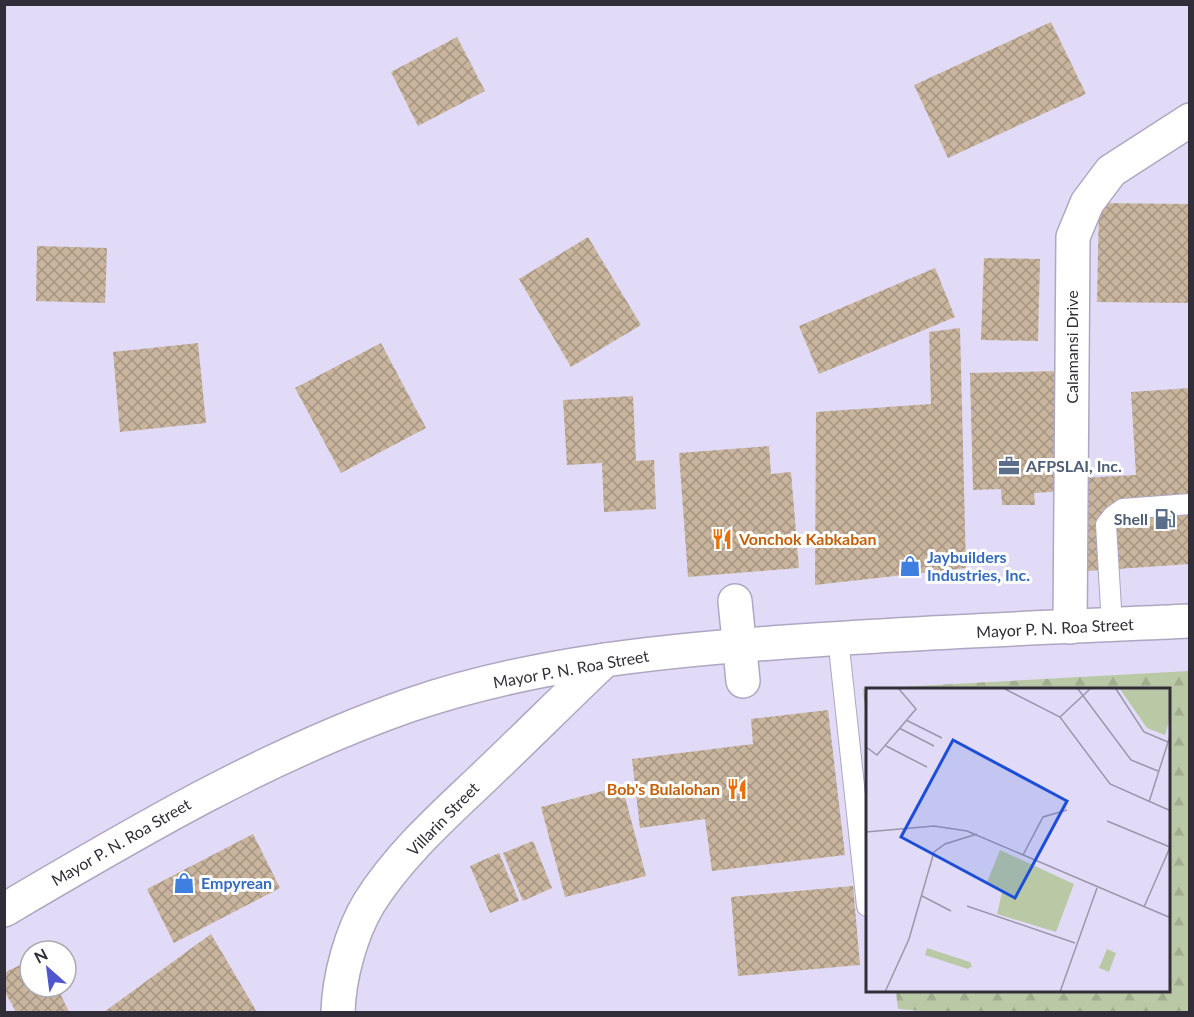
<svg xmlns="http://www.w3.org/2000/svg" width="1194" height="1017" viewBox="0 0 1194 1017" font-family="Lato,sans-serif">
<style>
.forest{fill:url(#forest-firs)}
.building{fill:url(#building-cross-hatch)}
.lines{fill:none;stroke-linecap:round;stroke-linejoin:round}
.lane-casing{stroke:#aea7c2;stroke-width:22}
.street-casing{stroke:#aea7c2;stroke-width:36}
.secondary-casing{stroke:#aea7c2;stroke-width:36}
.primary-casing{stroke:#aea7c2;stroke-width:36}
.lane{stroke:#fff;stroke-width:20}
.street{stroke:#fff;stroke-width:33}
.secondary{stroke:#fff;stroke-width:33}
.primary{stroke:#fff;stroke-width:33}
.labels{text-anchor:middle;stroke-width:6;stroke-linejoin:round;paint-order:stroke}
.street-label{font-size:16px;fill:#312e39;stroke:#fff}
.service-label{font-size:16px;font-weight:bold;fill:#4e5e75;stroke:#fff;text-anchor:start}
.food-label{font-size:16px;font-weight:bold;fill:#c56008;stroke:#fff;text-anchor:start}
.shop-label{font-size:16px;font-weight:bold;fill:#366cbe;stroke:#fff;text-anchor:start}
.inset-road{fill:none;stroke:#9b96ab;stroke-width:1.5}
.view{fill:#1d4ed8;fill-opacity:0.15;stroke:#1d4ed8;stroke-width:3}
.inset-edge{fill:none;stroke:#312e39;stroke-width:3}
</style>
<defs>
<pattern id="forest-firs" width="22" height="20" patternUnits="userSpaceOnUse" patternTransform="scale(1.5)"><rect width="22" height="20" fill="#bac9a5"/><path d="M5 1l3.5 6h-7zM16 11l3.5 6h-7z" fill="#a0ad8f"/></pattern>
<pattern id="building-cross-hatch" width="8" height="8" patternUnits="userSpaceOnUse" patternTransform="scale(1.5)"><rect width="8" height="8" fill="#c9b59e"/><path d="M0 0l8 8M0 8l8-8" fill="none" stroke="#a49482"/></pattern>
</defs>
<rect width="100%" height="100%" fill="#e2dbf7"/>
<path class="forest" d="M 1189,671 L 1189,1012 L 935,1012 L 898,1009 L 896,992 L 1168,992 L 1168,690 L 867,690 L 867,729 L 863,689 Z"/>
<path class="building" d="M 1051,22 L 1086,94 L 948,158 L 914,85 Z
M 457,37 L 485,91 L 418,126 L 391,72 Z
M 1099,203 L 1190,204 L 1190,303 L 1097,302 Z
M 588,237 L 641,325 L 571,367 L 519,279 Z
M 37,246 L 107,248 L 105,303 L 36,301 Z
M 984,258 L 1040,259 L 1038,341 L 981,340 Z
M 935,268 L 955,317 L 819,374 L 799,326 Z
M 960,328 L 966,568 L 815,585 L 816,412 L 931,404 L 929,332 Z
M 198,343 L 206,423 L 120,432 L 113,352 Z
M 381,343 L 426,428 L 341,473 L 295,388 Z
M 1063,371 L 1066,491 L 1034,493 L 1035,505 L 1002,505 L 1001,489 L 973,490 L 970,373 Z
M 1190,388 L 1190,564 L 1088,571 L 1082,478 L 1136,475 L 1131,392 Z
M 633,396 L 636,461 L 654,460 L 656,509 L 604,512 L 602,463 L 567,465 L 563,400 Z
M 769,446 L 771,474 L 791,472 L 799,568 L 688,577 L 679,453 Z
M 828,710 L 845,855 L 712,871 L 705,819 L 640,828 L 632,759 L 753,744 L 751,719 Z
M 622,786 L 646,876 L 565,897 L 541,807 Z
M 253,834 L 280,888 L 174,943 L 147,889 Z
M 533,841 L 552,888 L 523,901 L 503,853 Z
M 499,853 L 519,901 L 490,913 L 470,866 Z
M 853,886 L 860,965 L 738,976 L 731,897 Z
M 211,934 L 257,1012 L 104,1012 Z
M 30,960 L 30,987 L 57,987 L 69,1012 L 16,1012 L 4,990 L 4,973 Z"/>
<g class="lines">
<defs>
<path id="lane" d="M 1112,625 L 1106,525 L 1113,516 L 1123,509 L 1190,504
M 838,638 L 867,906"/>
<path id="street" d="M 735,601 L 743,681
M 1070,627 L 1073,237 L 1087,203 L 1111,171 L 1190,120"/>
<path id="secondary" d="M 338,1012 C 339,977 351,933 369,903 C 399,855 443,816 483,778 C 524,739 564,699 605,660"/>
<path id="primary" d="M 4,910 C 135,833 266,755 410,705 C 530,664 659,651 785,642 C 919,632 1055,627 1190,621"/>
</defs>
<use href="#lane" class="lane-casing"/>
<use href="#street" class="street-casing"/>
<use href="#secondary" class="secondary-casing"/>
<use href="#primary" class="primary-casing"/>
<use href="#lane" class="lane"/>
<use href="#street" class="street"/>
<use href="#secondary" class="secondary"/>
<use href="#primary" class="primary"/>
</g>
<defs>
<symbol id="office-bare" viewBox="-9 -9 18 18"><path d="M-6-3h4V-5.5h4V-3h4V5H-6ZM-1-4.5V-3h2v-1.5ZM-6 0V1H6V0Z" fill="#5c6f8a" stroke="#fff" stroke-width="2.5" paint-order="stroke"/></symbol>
<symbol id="fuel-bare" viewBox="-9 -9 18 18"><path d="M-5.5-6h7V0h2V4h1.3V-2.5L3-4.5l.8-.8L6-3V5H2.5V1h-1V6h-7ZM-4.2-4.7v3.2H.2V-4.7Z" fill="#5c6f8a" stroke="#fff" stroke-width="2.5" paint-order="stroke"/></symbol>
<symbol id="restaurant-bare" viewBox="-9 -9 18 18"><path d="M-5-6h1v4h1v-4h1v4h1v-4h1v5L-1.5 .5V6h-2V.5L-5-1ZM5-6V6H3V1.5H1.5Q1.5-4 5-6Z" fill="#e8710a" stroke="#fff" stroke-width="2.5" paint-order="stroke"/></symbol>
<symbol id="shop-bare" viewBox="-9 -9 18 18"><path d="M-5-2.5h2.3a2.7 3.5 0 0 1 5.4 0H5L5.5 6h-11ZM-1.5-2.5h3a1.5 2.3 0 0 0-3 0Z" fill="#3f7fe0" stroke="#fff" stroke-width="2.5" paint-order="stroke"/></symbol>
</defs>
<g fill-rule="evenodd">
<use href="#office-bare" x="994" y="451" width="30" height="30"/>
<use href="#fuel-bare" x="1150" y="504" width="30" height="30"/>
<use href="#restaurant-bare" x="707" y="524" width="30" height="30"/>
<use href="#shop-bare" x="895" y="551" width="30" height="30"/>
<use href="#restaurant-bare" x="722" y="774" width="30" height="30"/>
<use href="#shop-bare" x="169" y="868" width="30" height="30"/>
</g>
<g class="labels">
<g class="street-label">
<text transform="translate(1072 347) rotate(-90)" y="6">Calamansi Drive</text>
<text transform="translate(1055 628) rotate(-3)" y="6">Mayor P. N. Roa Street</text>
<text transform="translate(571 669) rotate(-10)" y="6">Mayor P. N. Roa Street</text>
<text transform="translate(443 819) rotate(-46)" y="6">Villarin Street</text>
<text transform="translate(121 842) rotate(-30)" y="6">Mayor P. N. Roa Street</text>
</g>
<g class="service-label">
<text x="1026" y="472">AFPSLAI, Inc.</text>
<text x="1148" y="525" text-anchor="end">Shell</text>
</g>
<g class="food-label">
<text x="739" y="545">Vonchok Kabkaban</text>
<text x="720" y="795" text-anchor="end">Bob's Bulalohan</text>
</g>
<g class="shop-label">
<text x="927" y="563">Jaybuilders<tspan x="927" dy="18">Industries, Inc.</tspan></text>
<text x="201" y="889">Empyrean</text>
</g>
</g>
<g transform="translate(866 688)">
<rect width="304" height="304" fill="#e2dbf7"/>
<path d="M 134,162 L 208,196 L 190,244 L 131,226 L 136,204 L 121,194 Z" fill="#bac9a5"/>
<path d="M 254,1 L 304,1 L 304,30 L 299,47 L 281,40 ZM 61,260 L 104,274 L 106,278 L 102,281 L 59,267 ZM 241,261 L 250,265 L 243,284 L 233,280 Z" fill="#bac9a5"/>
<path class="inset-road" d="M 139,1 L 194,29 L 244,96 L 305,123M 212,1 L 265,72 L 292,83M 250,1 L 278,44 L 302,54M 194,29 L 224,1M 40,32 L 76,50M 33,40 L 68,58M 20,58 L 61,79M 0,59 L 11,67 L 50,21 L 33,1M 283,114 L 305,45M 241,133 L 304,159M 0,144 L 68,138 L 101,143 L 305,230M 157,167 L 177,129 L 201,122M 56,208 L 85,223M 101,218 L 209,255M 278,219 L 305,157M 19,304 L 43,251 L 68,164 L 79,156 L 111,146M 194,304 L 231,200"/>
<path class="view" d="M 87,52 L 201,113 L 149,210 L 35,149 Z"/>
<rect width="304" height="304" class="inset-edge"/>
</g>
<rect width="1194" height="1017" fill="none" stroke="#312e39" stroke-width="12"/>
<g transform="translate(48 969) rotate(332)"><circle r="28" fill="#ffffff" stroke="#adabb0" stroke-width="1.5"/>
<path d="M0-4.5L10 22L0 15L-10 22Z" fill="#5056cc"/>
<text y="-9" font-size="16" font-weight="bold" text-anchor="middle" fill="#312e39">N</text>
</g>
</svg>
